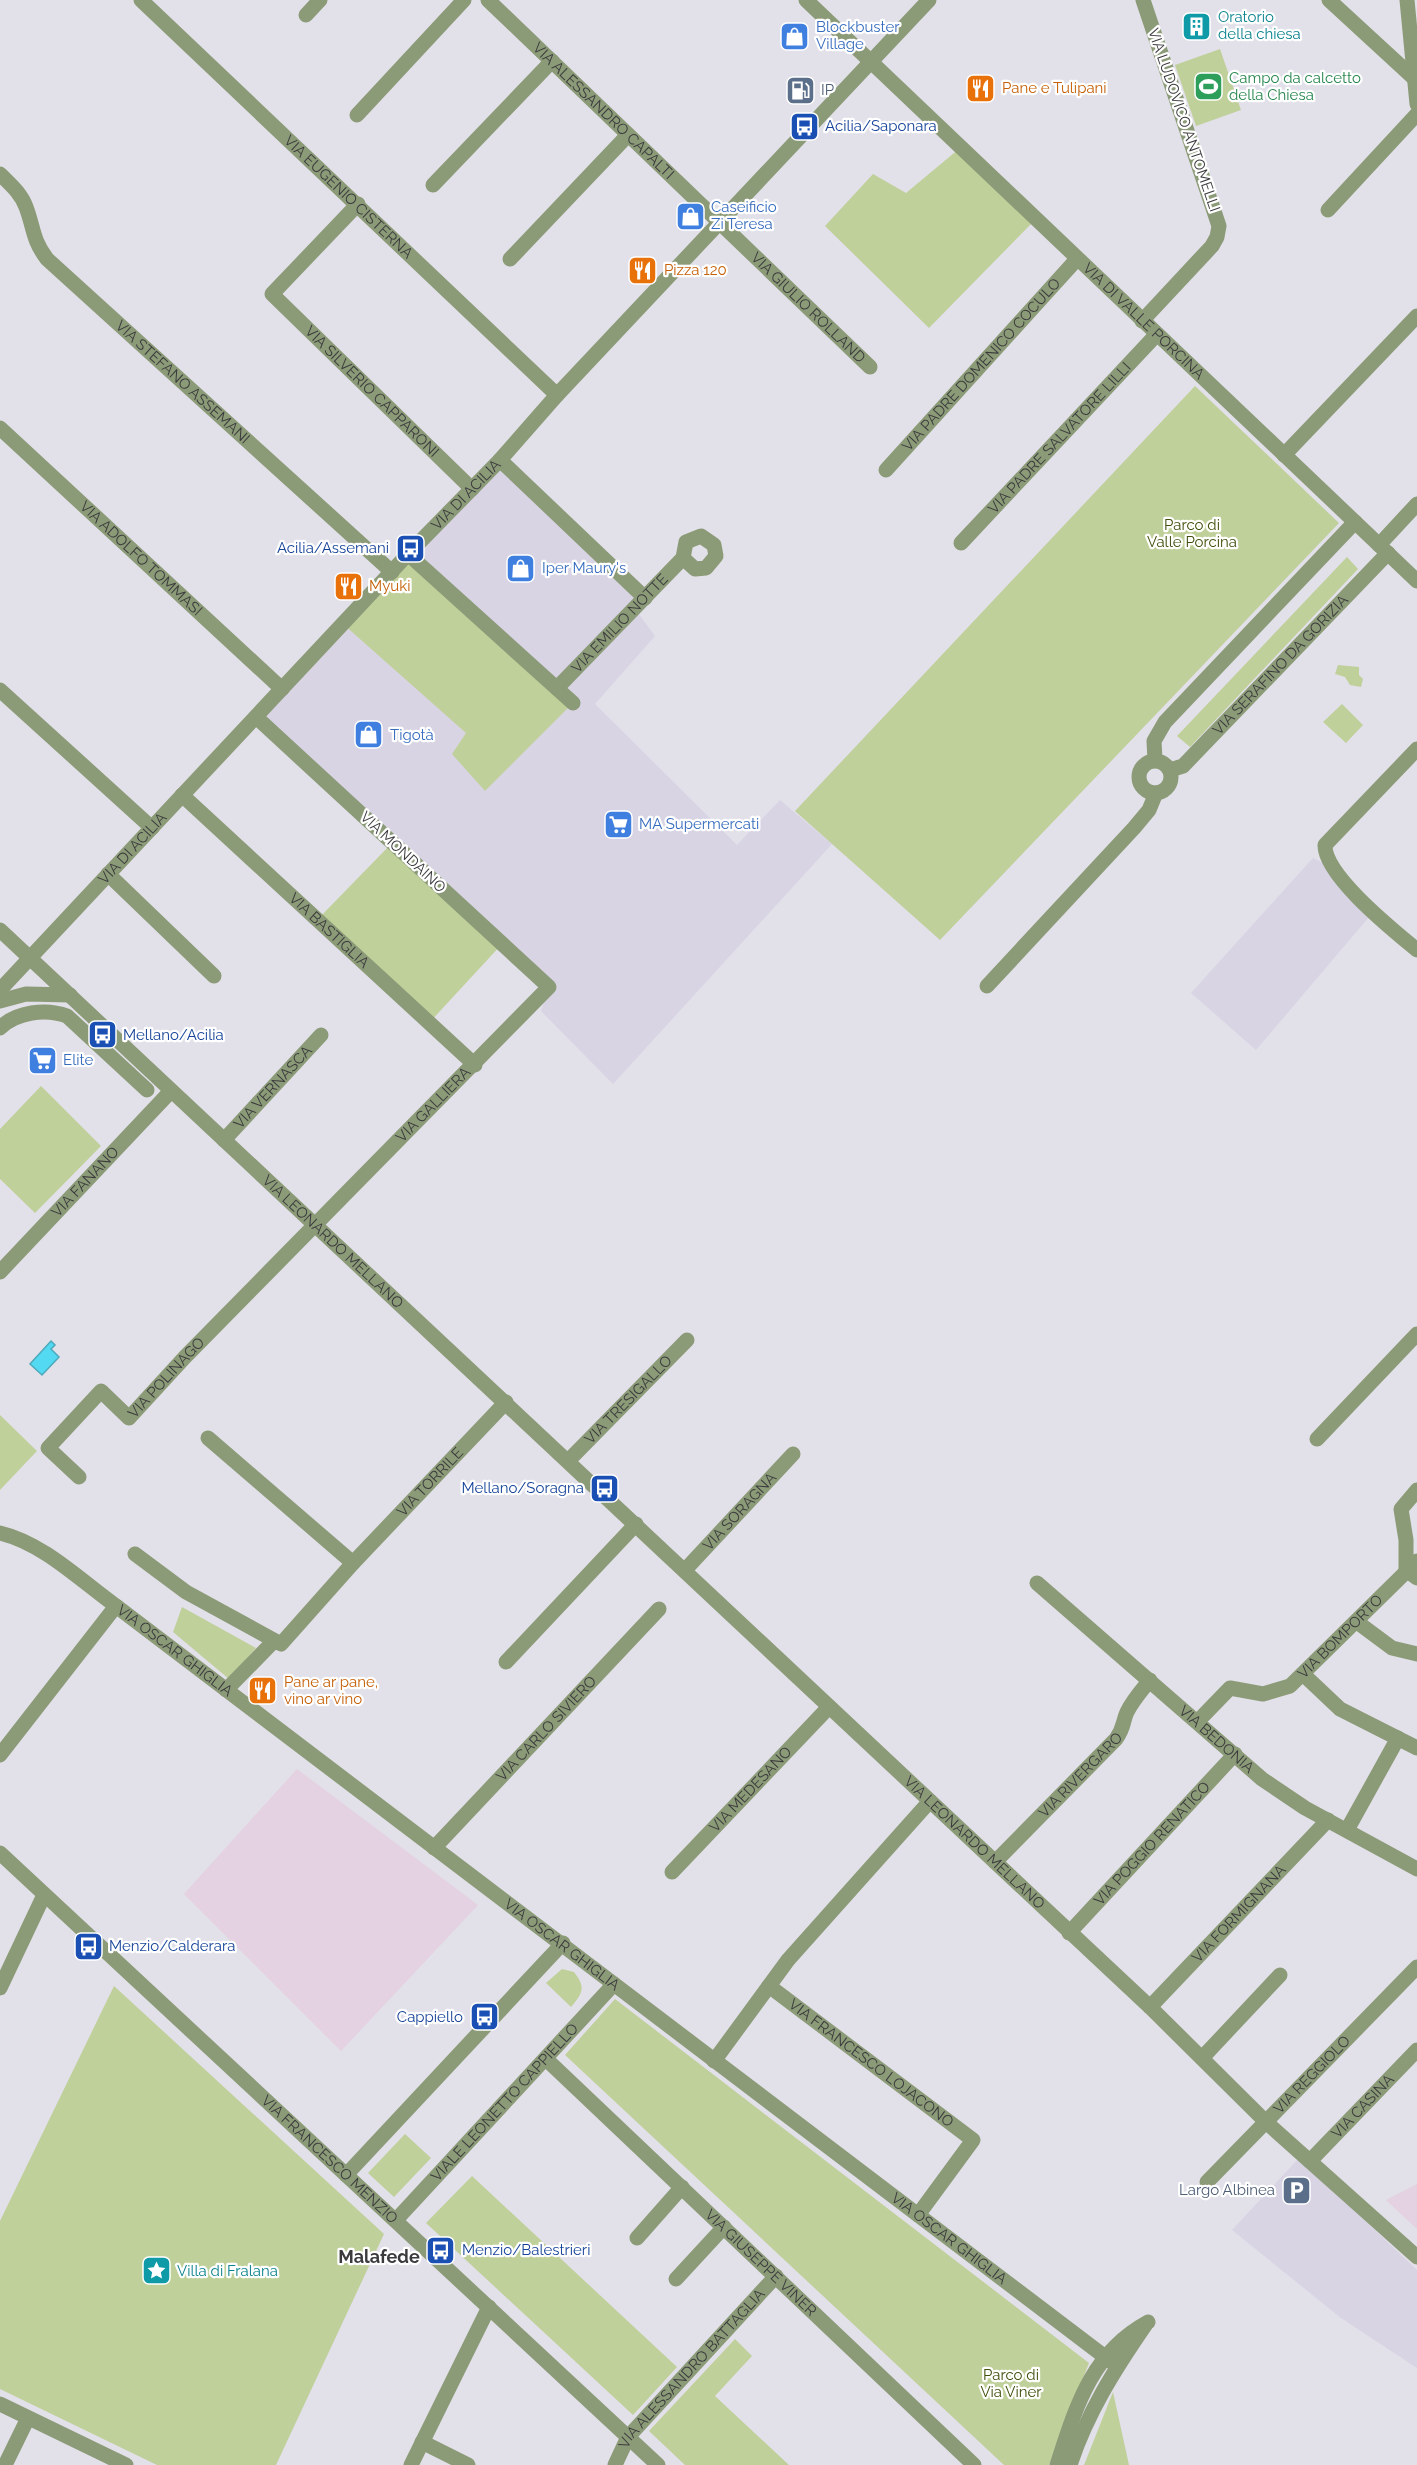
<svg xmlns="http://www.w3.org/2000/svg" width="1417" height="2465" viewBox="0 0 1417 2465" font-family="Raleway,sans-serif">
<style>
.built{fill:#d8d4e4}
.education{fill:#e4d1e1}
.green{fill:#c0d09a}
.water{fill:#53daf2;stroke:#4caabc;stroke-width:1.5}
.lines{fill:none;stroke-linecap:round;stroke-linejoin:round}
.minor{stroke:#8c9b77;stroke-width:15}
.labels{text-anchor:middle;stroke-width:4.5;stroke-linejoin:round;paint-order:stroke}
.culture-label{font-size:15px;fill:#0d838f;stroke:#fff;text-anchor:start}
.shop-label{font-size:15px;fill:#366cbe;stroke:#fff;text-anchor:start}
.leisure-label{font-size:15px;fill:#27864d;stroke:#fff;text-anchor:start}
.food-label{font-size:15px;fill:#c56008;stroke:#fff;text-anchor:start}
.service-label{font-size:15px;fill:#4e5e75;stroke:#fff;text-anchor:start}
.street-label{font-size:15px;fill:#3b3b3e;stroke:#fff}
.transit-label{font-size:15px;fill:#164399;stroke:#fff;text-anchor:start}
.park-label{font-size:15px;fill:#41500d;stroke:#fff}
.quarter-label{font-size:18px;font-weight:bold;fill:#3b3b3e;stroke:#fff}
</style>
<rect width="100%" height="100%" fill="#e2e0e9"/>
<path class="built" d="M 500,460 L 645,598 L 635,609 L 655,636 L 595,704 L 737,845 L 780,800 L 832,844 L 613,1084 L 541,1011 L 549,987 L 256,717 Z
M 1313,858 L 1325,864 L 1369,917 L 1256,1050 L 1191,993 Z
M 1299,2158 L 1417,2270 L 1417,2368 L 1341,2318 L 1232,2230 Z"/>
<path class="education" d="M 297,1769 L 478,1905 L 341,2051 L 184,1894 Z
M 1417,2184 L 1417,2229 L 1386,2200 Z"/>
<path class="green" d="M 1220,49 L 1241,110 L 1196,126 L 1175,65 Z
M 960,148 L 1035,220 L 929,328 L 825,226 L 873,174 L 906,193 Z
M 1195,386 L 1339,523 L 940,940 L 795,811 Z
M 405,553 L 573,703 L 485,791 L 452,754 L 466,733 L 343,624 Z
M 1347,557 L 1358,569 L 1190,747 L 1177,736 Z
M 1338,665 L 1359,667 L 1359,675 L 1363,679 L 1361,687 L 1350,685 L 1345,677 L 1335,674 Z
M 1342,704 L 1363,725 L 1346,743 L 1323,722 Z
M 392,843 L 502,944 L 429,1023 L 317,920 Z
M 41,1086 L 101,1146 L 35,1213 L 0,1179 L 0,1129 Z
M 0,1415 L 37,1451 L 0,1490 Z
M 182,1607 L 256,1648 L 229,1679 L 173,1632 Z
M 562,1969 L 574,1972 C 586,1987 583,1993 571,2007 L 546,1983 Z
M 114,1986 L 384,2234 L 276,2465 L 157,2465 L 0,2389 L 0,2221 Z
M 615,1999 L 1089,2363 L 1049,2465 L 1004,2465 L 565,2055 Z
M 405,2134 L 431,2158 L 394,2197 L 368,2173 Z
M 472,2176 L 677,2367 L 633,2415 L 426,2223 Z
M 735,2339 L 752,2356 L 715,2396 L 789,2465 L 685,2465 L 649,2431 Z
M 1113,2392 L 1129,2465 L 1084,2465 L 1088,2455 Z"/>
<path class="water" d="M 51,1341 L 55,1345 L 51,1349 L 59,1357 L 42,1375 L 30,1364 Z"/>
<g class="lines">
<g class="minor">
<path id="s1" d="M 141,0 L 557,395"/>
<path id="s2" d="M 488,0 L 870,367"/>
<path id="s3" d="M 806,0 L 1417,581"/>
<path d="M 1329,0 L 1417,81"/>
<path d="M 1407,0 L 1417,104"/>
<path d="M 306,15 L 320,0"/>
<path d="M 357,115 L 464,0"/>
<path id="s4" d="M 0,174 C 10,184 21,193 26,207 C 34,228 32,239 47,259 L 392,572"/>
<path d="M 433,185 L 552,61"/>
<path id="s5" d="M 358,204 L 272,294 L 472,489"/>
<path d="M 1328,210 L 1417,114"/>
<path d="M 510,259 L 628,135"/>
<path d="M 1142,321 L 1212,246 L 1217,237 L 1219,226 L 1143,0"/>
<path id="s6" d="M 0,428 L 282,689"/>
<path d="M 1284,455 L 1417,316"/>
<path d="M 500,460 L 645,598"/>
<path id="s7" d="M 886,470 L 1077,259"/>
<path id="s8" d="M 961,543 L 1157,334"/>
<path d="M 1379,545 L 1417,504"/>
<path d="M 408,554 L 573,703"/>
<path id="s9" d="M 557,688 L 683,558 L 686,542 L 701,536 L 714,545 L 716,556 L 706,568 L 695,569 L 683,558"/>
<path d="M 0,690 L 152,828"/>
<path d="M 1417,749 L 1325,845 C 1324,875 1393,930 1417,950"/>
<path d="M 1155,760 L 1154,741 L 1165,722 L 1355,522"/>
<circle cx="1155" cy="777" r="16"/>
<path id="s10" d="M 1170,770 L 1183,766 L 1388,553"/>
<path id="s11" d="M 182,795 L 475,1065"/>
<path d="M 108,874 L 214,976"/>
<path id="s12" d="M 0,930 L 1150,2007 L 1266,2122 L 1417,2257"/>
<path d="M 987,986 L 1134,828 L 1149,810 L 1156,793"/>
<path id="s13" d="M 0,990 L 408,554 L 500,460 L 557,395 L 929,0"/>
<path d="M 0,1001 L 26,994 L 70,995"/>
<path d="M 0,1028 C 16,1012 46,1008 67,1016 L 147,1090"/>
<path id="s14" d="M 224,1140 L 321,1035"/>
<path id="s15" d="M 0,1272 L 171,1091"/>
<path d="M 208,1438 L 353,1563"/>
<path d="M 1317,1439 L 1417,1334"/>
<path id="s16" d="M 568,1461 L 687,1340"/>
<path id="s17" d="M 79,1477 L 48,1448 L 101,1391 L 129,1418 L 185,1357 L 549,987 L 256,717"/>
<path d="M 1417,1490 L 1401,1509 L 1406,1540 L 1406,1570 L 1417,1578"/>
<path id="s18" d="M 0,1533 C 43,1543 81,1581 116,1606 L 1117,2366"/>
<path id="s19" d="M 135,1554 L 186,1592 L 281,1644 L 353,1563 L 506,1402"/>
<path id="s20" d="M 685,1570 L 793,1454"/>
<path id="s21" d="M 1037,1583 L 1262,1779 L 1305,1808 L 1417,1869"/>
<path d="M 1357,1622 L 1392,1648 L 1417,1654"/>
<path d="M 506,1662 L 636,1524"/>
<path d="M 1304,1675 L 1340,1709 L 1417,1748"/>
<path d="M 226,1690 L 274,1641"/>
<path id="s22" d="M 1198,1721 L 1230,1688 L 1263,1694 L 1290,1686 L 1417,1561"/>
<path d="M 0,1755 L 116,1606"/>
<path d="M 1347,1830 L 1398,1738"/>
<path id="s23" d="M 434,1848 L 659,1609"/>
<path id="s24" d="M 0,1853 L 658,2465"/>
<path id="s25" d="M 995,1862 L 1116,1739 C 1125,1726 1122,1723 1127,1712 C 1133,1700 1142,1690 1150,1680"/>
<path id="s26" d="M 672,1872 L 829,1707"/>
<path id="s27" d="M 1069,1933 L 1235,1754"/>
<path id="s28" d="M 769,1986 L 973,2140 L 918,2215"/>
<path d="M 0,1988 L 44,1895"/>
<path id="s29" d="M 1150,2007 L 1328,1820"/>
<path d="M 1202,2058 L 1280,1975"/>
<path id="s30" d="M 546,2059 L 974,2465"/>
<path d="M 714,2061 L 788,1960 L 930,1801"/>
<path id="s31" d="M 1310,2161 L 1417,2050"/>
<path d="M 346,2175 L 563,1943"/>
<path id="s32" d="M 1207,2182 L 1417,1967"/>
<path id="s33" d="M 396,2220 L 614,1984"/>
<path d="M 637,2238 L 682,2187"/>
<path d="M 676,2279 L 724,2227"/>
<path d="M 0,2404 L 126,2465"/>
<path d="M 422,2442 L 468,2465"/>
<path d="M 5,2465 L 28,2418"/>
<path d="M 411,2465 L 489,2307"/>
<path id="s34" d="M 615,2465 L 628,2437 L 776,2276"/>
<path d="M 1057,2465 C 1076,2407 1091,2353 1148,2322"/>
<path d="M 1070,2465 C 1087,2413 1115,2369 1146,2324"/>
</g>
</g>
<defs>
<symbol id="building-square" viewBox="-11 -11 22 22"><rect x="-9" y="-9" width="18" height="18" rx="4" fill="#0f9aa8" stroke="#fff"/><path d="M-4-6H4V6H1V3H-1V6H-4ZM-2.5-4.3h1.7v1.8h-1.7ZM.8-4.3h1.7v1.8H.8ZM-2.5-1h1.7V.8h-1.7ZM.8-1h1.7V.8H.8Z" fill="#fff"/></symbol>
<symbol id="shop-square" viewBox="-11 -11 22 22"><rect x="-9" y="-9" width="18" height="18" rx="4" fill="#3f7fe0" stroke="#fff"/><path d="M-5-2.5h2.3a2.7 3.5 0 0 1 5.4 0H5L5.5 6h-11ZM-1.5-2.5h3a1.5 2.3 0 0 0-3 0Z" fill="#fff"/></symbol>
<symbol id="stadium-square" viewBox="-11 -11 22 22"><rect x="-9" y="-9" width="18" height="18" rx="4" fill="#2e9e5b" stroke="#fff"/><path d="M0-5a6.5 5 0 1 0 0 10a6.5 5 0 1 0 0-10ZM-3.5-1.8h7v3.6h-7Z" fill="#fff"/></symbol>
<symbol id="restaurant-square" viewBox="-11 -11 22 22"><rect x="-9" y="-9" width="18" height="18" rx="4" fill="#e8710a" stroke="#fff"/><path d="M-5-6h1v4h1v-4h1v4h1v-4h1v5L-1.5 .5V6h-2V.5L-5-1ZM5-6V6H3V1.5H1.5Q1.5-4 5-6Z" fill="#fff"/></symbol>
<symbol id="fuel-square" viewBox="-11 -11 22 22"><rect x="-9" y="-9" width="18" height="18" rx="4" fill="#5c6f8a" stroke="#fff"/><path d="M-5.5-6h7V0h2V4h1.3V-2.5L3-4.5l.8-.8L6-3V5H2.5V1h-1V6h-7ZM-4.2-4.7v3.2H.2V-4.7Z" fill="#fff"/></symbol>
<symbol id="bus-square" viewBox="-11 -11 22 22"><rect x="-9" y="-9" width="18" height="18" rx="4" fill="#1a4fb4" stroke="#fff"/><path d="M-5-6H5V4H4V6H2V4H-2V6H-4V4H-5ZM-3.5-4V0h7V-4ZM-3.5 1.2v1.5H-2V1.2ZM2 1.2v1.5H3.5V1.2Z" fill="#fff"/></symbol>
<symbol id="supermarket-square" viewBox="-11 -11 22 22"><rect x="-9" y="-9" width="18" height="18" rx="4" fill="#3f7fe0" stroke="#fff"/><path d="M-6-5.5h2.5l.6 2H6L4.5 2H-2.5L-4.4-4H-6ZM-1.5 3.2a1.3 1.3 0 1 0 .1 0ZM3 3.2a1.3 1.3 0 1 0 .1 0Z" fill="#fff"/></symbol>
<symbol id="parking-square" viewBox="-11 -11 22 22"><rect x="-9" y="-9" width="18" height="18" rx="4" fill="#5c6f8a" stroke="#fff"/><path d="M-3.5-5.5H1a3.5 3.5 0 0 1 0 7H-1V5.5H-3.5ZM-1-3.4V-.6H.8a1.4 1.4 0 0 0 0-2.8Z" fill="#fff"/></symbol>
<symbol id="sight-square" viewBox="-11 -11 22 22"><rect x="-9" y="-9" width="18" height="18" rx="4" fill="#0f9aa8" stroke="#fff"/><path d="M0-6L1.8-2.2L6-1.7L2.9 1.2L3.7 5.4L0 3.3L-3.7 5.4L-2.9 1.2L-6-1.7L-1.8-2.2Z" fill="#fff"/></symbol>
</defs>
<g fill-rule="evenodd">
<use href="#building-square" x="1180" y="10" width="33" height="33"/>
<use href="#shop-square" x="778" y="20" width="33" height="33"/>
<use href="#stadium-square" x="1192" y="70" width="33" height="33"/>
<use href="#restaurant-square" x="964" y="72" width="33" height="33"/>
<use href="#fuel-square" x="784" y="74" width="33" height="33"/>
<use href="#bus-square" x="788" y="110" width="33" height="33"/>
<use href="#shop-square" x="674" y="200" width="33" height="33"/>
<use href="#restaurant-square" x="626" y="254" width="33" height="33"/>
<use href="#bus-square" x="394" y="532" width="33" height="33"/>
<use href="#shop-square" x="504" y="552" width="33" height="33"/>
<use href="#restaurant-square" x="332" y="570" width="33" height="33"/>
<use href="#shop-square" x="352" y="718" width="33" height="33"/>
<use href="#supermarket-square" x="602" y="808" width="33" height="33"/>
<use href="#bus-square" x="86" y="1018" width="33" height="33"/>
<use href="#supermarket-square" x="26" y="1044" width="33" height="33"/>
<use href="#bus-square" x="588" y="1472" width="33" height="33"/>
<use href="#restaurant-square" x="246" y="1674" width="33" height="33"/>
<use href="#bus-square" x="72" y="1930" width="33" height="33"/>
<use href="#bus-square" x="468" y="2000" width="33" height="33"/>
<use href="#parking-square" x="1280" y="2174" width="33" height="33"/>
<use href="#bus-square" x="424" y="2234" width="33" height="33"/>
<use href="#sight-square" x="140" y="2254" width="33" height="33"/>
</g>
<g class="labels">
<g class="culture-label">
<text x="1218" y="22">Oratorio<tspan x="1218" dy="17">della chiesa</tspan></text>
<text x="177" y="2276">Villa di Fralana</text>
</g>
<g class="shop-label">
<text x="816" y="32">Blockbuster<tspan x="816" dy="17">Village</tspan></text>
<text x="711" y="212">Caseificio<tspan x="711" dy="17">Zi Teresa</tspan></text>
<text x="542" y="573">Iper Maury's</text>
<text x="390" y="740">Tigotà</text>
<text x="639" y="829">MA Supermercati</text>
<text x="63" y="1065">Elite</text>
</g>
<g class="leisure-label">
<text x="1229" y="83">Campo da calcetto<tspan x="1229" dy="17">della Chiesa</tspan></text>
</g>
<g class="food-label">
<text x="1002" y="93">Pane e Tulipani</text>
<text x="664" y="275">Pizza 120</text>
<text x="369" y="591">Myuki</text>
<text x="284" y="1687">Pane ar pane,<tspan x="284" dy="17">vino ar vino</tspan></text>
</g>
<g class="service-label">
<text x="821" y="95">IP</text>
<text x="1275" y="2195" text-anchor="end">Largo Albinea</text>
</g>
<g class="street-label">
<text dy="5" stroke="none"><textPath href="#s2" startOffset="160">VIA ALESSANDRO CAPALTI</textPath></text>
<text transform="translate(1184 120) rotate(71)" y="5">VIA LUDOVICO ANTOMELLI</text>
<text dy="5" stroke="none"><textPath href="#s1" startOffset="286">VIA EUGENIO CISTERNA</textPath></text>
<text dy="5" stroke="none"><textPath href="#s2" startOffset="444">VIA GIULIO ROLLAND</textPath></text>
<text dy="5" stroke="none"><textPath href="#s3" startOffset="466">VIA DI VALLE PORCINA</textPath></text>
<text dy="5" stroke="none"><textPath href="#s7" startOffset="142">VIA PADRE DOMENICO COCULO</textPath></text>
<text dy="5" stroke="none"><textPath href="#s4" startOffset="282">VIA STEFANO ASSEMANI</textPath></text>
<text dy="5" stroke="none"><textPath href="#s5" startOffset="264">VIA SILVERIO CAPPARONI</textPath></text>
<text dy="5" stroke="none"><textPath href="#s8" startOffset="144">VIA PADRE SALVATORE LILLI</textPath></text>
<text dy="5" stroke="none"><textPath href="#s13" startOffset="680">VIA DI ACILIA</textPath></text>
<text dy="5" stroke="none"><textPath href="#s6" startOffset="192">VIA ADOLFO TOMMASI</textPath></text>
<text dy="5" stroke="none"><textPath href="#s9" startOffset="90">VIA EMILIO NOTTE</textPath></text>
<text dy="5" stroke="none"><textPath href="#s10" startOffset="154">VIA SERAFINO DA GORIZIA</textPath></text>
<text dy="5" stroke="none"><textPath href="#s13" startOffset="194">VIA DI ACILIA</textPath></text>
<text transform="translate(403 852) rotate(43)" y="5">VIA MONDAINO</text>
<text dy="5" stroke="none"><textPath href="#s11" startOffset="200">VIA BASTIGLIA</textPath></text>
<text dy="5" stroke="none"><textPath href="#s14" startOffset="72">VIA VERNASCA</textPath></text>
<text dy="5" stroke="none"><textPath href="#s17" startOffset="596">VIA GALLIERA</textPath></text>
<text dy="5" stroke="none"><textPath href="#s15" startOffset="124">VIA FANANO</textPath></text>
<text dy="5" stroke="none"><textPath href="#s12" startOffset="456">VIA LEONARDO MELLANO</textPath></text>
<text dy="5" stroke="none"><textPath href="#s17" startOffset="214">VIA POLINAGO</textPath></text>
<text dy="5" stroke="none"><textPath href="#s16" startOffset="86">VIA TRESIGALLO</textPath></text>
<text dy="5" stroke="none"><textPath href="#s19" startOffset="392">VIA TORRILE</textPath></text>
<text dy="5" stroke="none"><textPath href="#s20" startOffset="80">VIA SORAGNA</textPath></text>
<text dy="5" stroke="none"><textPath href="#s22" startOffset="178">VIA BOMPORTO</textPath></text>
<text dy="5" stroke="none"><textPath href="#s18" startOffset="212">VIA OSCAR GHIGLIA</textPath></text>
<text dy="5" stroke="none"><textPath href="#s23" startOffset="164">VIA CARLO SIVIERO</textPath></text>
<text dy="5" stroke="none"><textPath href="#s21" startOffset="238">VIA BEDONIA</textPath></text>
<text dy="5" stroke="none"><textPath href="#s25" startOffset="122">VIA RIVERGARO</textPath></text>
<text dy="5" stroke="none"><textPath href="#s26" startOffset="114">VIA MEDESANO</textPath></text>
<text dy="5" stroke="none"><textPath href="#s12" startOffset="1335">VIA LEONARDO MELLANO</textPath></text>
<text dy="5" stroke="none"><textPath href="#s27" startOffset="122">VIA POGGIO RENATICO</textPath></text>
<text dy="5" stroke="none"><textPath href="#s29" startOffset="129">VIA FORMIGNANA</textPath></text>
<text dy="5" stroke="none"><textPath href="#s18" startOffset="698">VIA OSCAR GHIGLIA</textPath></text>
<text dy="5" stroke="none"><textPath href="#s28" startOffset="128">VIA FRANCESCO LOJACONO</textPath></text>
<text dy="5" stroke="none"><textPath href="#s32" startOffset="150">VIA REGGIOLO</textPath></text>
<text dy="5" stroke="none"><textPath href="#s33" startOffset="160">VIALE LEONETTO CAPPIELLO</textPath></text>
<text dy="5" stroke="none"><textPath href="#s31" startOffset="76">VIA CASINA</textPath></text>
<text dy="5" stroke="none"><textPath href="#s24" startOffset="450">VIA FRANCESCO MENZIO</textPath></text>
<text dy="5" stroke="none"><textPath href="#s18" startOffset="1184">VIA OSCAR GHIGLIA</textPath></text>
<text dy="5" stroke="none"><textPath href="#s30" startOffset="296">VIA GIUSEPPE VINER</textPath></text>
<text dy="5" stroke="none"><textPath href="#s34" startOffset="124">VIA ALESSANDRO BATTAGLIA</textPath></text>
</g>
<g class="transit-label">
<text x="825" y="131">Acilia/Saponara</text>
<text x="389" y="553" text-anchor="end">Acilia/Assemani</text>
<text x="123" y="1040">Mellano/Acilia</text>
<text x="584" y="1493" text-anchor="end">Mellano/Soragna</text>
<text x="109" y="1951">Menzio/Calderara</text>
<text x="463" y="2022" text-anchor="end">Cappiello</text>
<text x="462" y="2255">Menzio/Balestrieri</text>
</g>
<g class="park-label">
<text x="1192" y="530">Parco di<tspan x="1192" dy="17">Valle Porcina</tspan></text>
<text x="1011" y="2380">Parco di<tspan x="1011" dy="17">Via Viner</tspan></text>
</g>
<g class="quarter-label">
<text x="379" y="2263">Malafede</text>
</g>
</g>
</svg>
